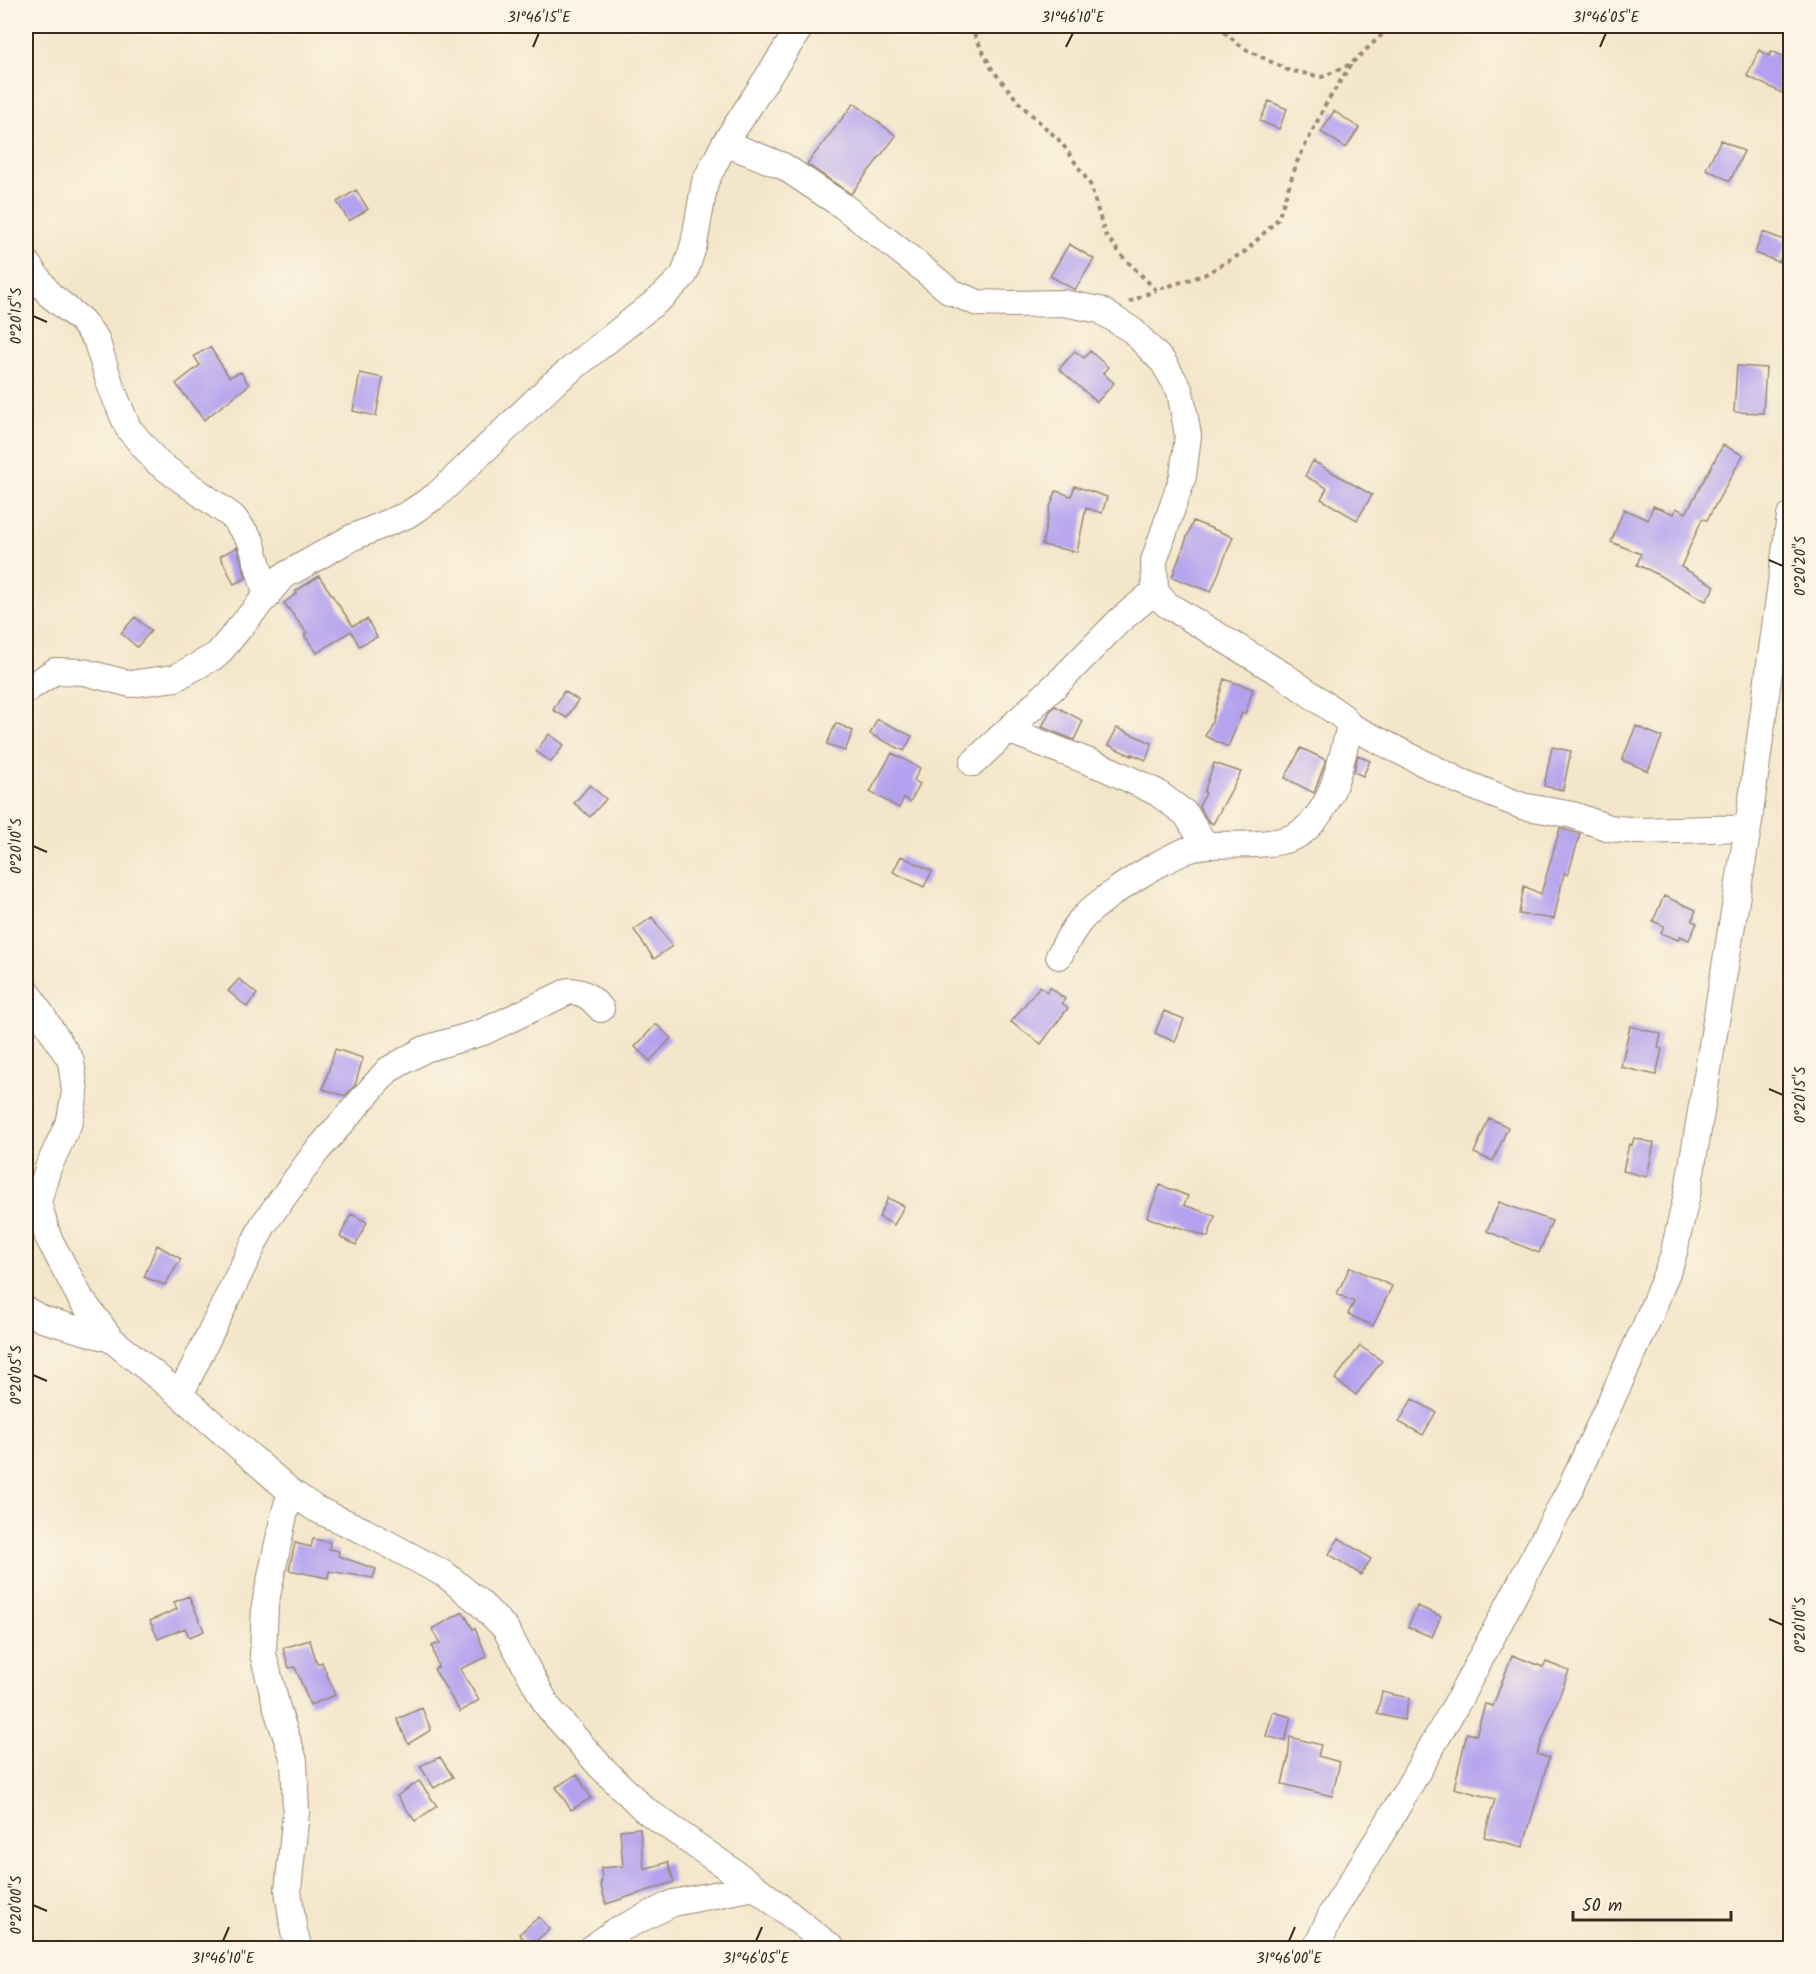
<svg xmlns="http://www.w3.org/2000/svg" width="1816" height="1974" viewBox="0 0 1816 1974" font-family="Kalam,sans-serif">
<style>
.building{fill:#b2a1ee}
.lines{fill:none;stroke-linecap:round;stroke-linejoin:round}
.minor-casing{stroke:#988874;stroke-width:28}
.path{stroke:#988874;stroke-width:4;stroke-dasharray:4.5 4.5;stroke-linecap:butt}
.minor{stroke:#fff;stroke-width:26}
.ticks{fill:none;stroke:#3b2a1e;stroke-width:2}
.neatline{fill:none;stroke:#3b2a1e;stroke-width:2}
.ticks-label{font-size:15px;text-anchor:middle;fill:#3b2a1e}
</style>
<rect width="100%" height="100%" fill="#fcf5e5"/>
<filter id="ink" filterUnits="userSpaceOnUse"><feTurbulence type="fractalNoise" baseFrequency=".0167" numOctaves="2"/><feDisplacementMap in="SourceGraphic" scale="12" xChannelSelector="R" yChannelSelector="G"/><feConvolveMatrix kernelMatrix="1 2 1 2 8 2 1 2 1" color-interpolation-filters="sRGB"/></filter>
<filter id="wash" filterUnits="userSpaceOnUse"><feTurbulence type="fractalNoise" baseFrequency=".008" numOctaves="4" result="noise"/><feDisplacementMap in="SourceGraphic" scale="24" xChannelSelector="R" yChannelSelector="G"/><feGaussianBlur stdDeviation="1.35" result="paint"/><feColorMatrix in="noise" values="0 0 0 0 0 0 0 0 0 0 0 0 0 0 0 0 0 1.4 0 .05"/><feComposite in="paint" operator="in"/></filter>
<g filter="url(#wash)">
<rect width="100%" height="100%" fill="#f4e6cb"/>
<g id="blocks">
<path class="building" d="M 1759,50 L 1769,56 L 1772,51 L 1791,60 L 1791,75 L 1782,93 L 1747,76 Z
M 1269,101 L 1287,109 L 1279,129 L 1260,121 Z
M 854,103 L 896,136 L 851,194 L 807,164 Z
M 1334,111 L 1359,128 L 1346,148 L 1321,132 Z
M 1721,140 L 1744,151 L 1730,181 L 1706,169 Z
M 356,190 L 368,209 L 349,221 L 337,202 Z
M 1763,232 L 1787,241 L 1779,262 L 1755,253 Z
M 1069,244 L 1094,259 L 1075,290 L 1050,276 Z
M 210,347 L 229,377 L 241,372 L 249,385 L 204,420 L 176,384 L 200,365 L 194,356 Z
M 1075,351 L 1084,358 L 1090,351 L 1108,367 L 1103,373 L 1114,383 L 1097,402 L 1059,369 Z
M 1737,366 L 1766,368 L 1763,413 L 1734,412 Z
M 360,373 L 383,378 L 376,416 L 353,411 Z
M 1723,445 L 1743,455 L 1707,520 L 1702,519 L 1681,567 L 1715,586 L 1706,601 L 1649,570 L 1637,565 L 1641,554 L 1611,542 L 1624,509 L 1648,520 L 1653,506 L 1674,514 L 1676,508 L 1686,513 Z
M 1313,461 L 1372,495 L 1357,520 L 1321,499 L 1327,488 L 1305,476 Z
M 1075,486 L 1107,497 L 1102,513 L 1086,508 L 1077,552 L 1042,545 L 1050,507 L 1056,491 L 1071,496 Z
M 1193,521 L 1233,537 L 1211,592 L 1172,577 Z
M 237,547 L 246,578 L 234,584 L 220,556 Z
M 319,576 L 353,626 L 367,619 L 377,637 L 359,646 L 351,631 L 317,653 L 304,635 L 307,633 L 284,603 L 297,593 L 296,591 Z
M 135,617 L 151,631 L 137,647 L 121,633 Z
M 1224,679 L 1253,689 L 1245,714 L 1242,713 L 1228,747 L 1205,736 L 1212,721 Z
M 564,691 L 578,700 L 567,718 L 553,710 Z
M 1055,706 L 1083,721 L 1074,740 L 1042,727 L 1050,711 Z
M 877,719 L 912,736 L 904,751 L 870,734 Z
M 836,723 L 853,731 L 845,751 L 827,744 Z
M 1636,726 L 1662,737 L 1648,771 L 1622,760 Z
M 1117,728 L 1152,743 L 1146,760 L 1132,754 L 1132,756 L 1108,745 Z
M 549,734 L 564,745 L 551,762 L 536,751 Z
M 1552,747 L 1571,751 L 1563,790 L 1544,786 Z
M 1301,748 L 1326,760 L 1314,793 L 1285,778 Z
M 892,753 L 920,768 L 914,780 L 920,784 L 910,802 L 904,798 L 899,808 L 870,792 Z
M 1358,755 L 1370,761 L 1363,776 L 1354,772 Z
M 1214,763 L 1241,772 L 1213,824 L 1208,821 L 1199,806 L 1206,793 L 1204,792 Z
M 590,785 L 606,799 L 590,817 L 574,803 Z
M 1560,828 L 1580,834 L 1568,875 L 1564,873 L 1554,919 L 1519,914 L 1524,886 L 1541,894 Z
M 901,856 L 932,871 L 924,887 L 893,872 Z
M 1664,896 L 1696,910 L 1692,921 L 1697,923 L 1689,940 L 1680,936 L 1678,940 L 1661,933 L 1664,926 L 1653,921 Z
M 652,917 L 672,946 L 654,959 L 634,930 Z
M 239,979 L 257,994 L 247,1007 L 228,991 Z
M 1040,986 L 1047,992 L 1050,987 L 1065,999 L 1062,1003 L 1068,1008 L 1041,1044 L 1011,1022 Z
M 1164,1011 L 1184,1019 L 1175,1042 L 1155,1033 Z
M 656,1024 L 671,1038 L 650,1061 L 635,1047 Z
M 1630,1026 L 1661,1034 L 1658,1048 L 1662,1049 L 1656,1075 L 1621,1067 Z
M 335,1049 L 363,1058 L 355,1085 L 345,1096 L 323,1089 Z
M 1489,1118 L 1508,1127 L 1493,1161 L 1474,1153 Z
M 1634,1138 L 1654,1143 L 1647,1177 L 1623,1171 L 1629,1144 L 1632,1145 Z
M 1160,1185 L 1188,1196 L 1184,1205 L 1215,1216 L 1208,1237 L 1175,1226 L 1175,1228 L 1147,1217 Z
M 888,1198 L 904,1206 L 894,1225 L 879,1217 Z
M 1499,1202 L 1552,1221 L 1539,1253 L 1487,1231 Z
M 351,1214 L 367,1222 L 356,1245 L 340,1237 Z
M 157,1245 L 181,1259 L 165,1285 L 144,1277 Z
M 1350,1267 L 1392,1286 L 1373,1326 L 1348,1314 L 1354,1302 L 1337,1294 Z
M 1360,1346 L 1382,1361 L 1356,1395 L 1335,1379 Z
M 1412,1399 L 1436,1412 L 1423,1435 L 1399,1422 Z
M 1339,1538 L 1371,1559 L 1361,1575 L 1329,1554 Z
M 313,1539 L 330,1542 L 329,1549 L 339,1551 L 338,1556 L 376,1569 L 373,1578 L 329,1571 L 328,1578 L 289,1570 L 295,1543 L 311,1547 Z
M 189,1596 L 204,1631 L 189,1637 L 185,1628 L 158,1639 L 150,1621 L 177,1609 L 174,1602 Z
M 1417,1606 L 1441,1616 L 1432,1637 L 1408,1627 Z
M 463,1612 L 473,1629 L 475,1628 L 487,1657 L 460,1669 L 479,1700 L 460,1712 L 434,1669 L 438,1667 L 432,1646 L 440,1643 L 432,1629 Z
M 310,1640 L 317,1664 L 322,1662 L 335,1695 L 310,1705 L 295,1667 L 289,1668 L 283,1648 Z
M 1512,1655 L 1543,1667 L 1546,1662 L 1569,1671 L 1537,1754 L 1549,1758 L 1523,1847 L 1484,1837 L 1495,1799 L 1454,1788 L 1467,1733 L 1476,1735 L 1485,1704 L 1493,1706 Z
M 1382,1692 L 1409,1698 L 1404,1720 L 1377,1714 Z
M 422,1708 L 431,1730 L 408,1744 L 397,1719 Z
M 1273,1712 L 1291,1717 L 1285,1741 L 1266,1736 Z
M 1290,1737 L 1321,1745 L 1318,1756 L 1340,1762 L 1332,1796 L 1282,1784 L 1288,1760 Z
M 440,1757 L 453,1777 L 434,1788 L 420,1766 Z
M 577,1774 L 591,1798 L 571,1810 L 556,1787 Z
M 419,1781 L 437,1806 L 415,1821 L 397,1796 Z
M 640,1828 L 644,1869 L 668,1862 L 674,1882 L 606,1904 L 600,1882 L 602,1882 L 601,1868 L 623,1866 L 620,1830 Z
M 539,1917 L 550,1929 L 530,1946 L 519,1934 Z"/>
</g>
</g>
<g filter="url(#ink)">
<use href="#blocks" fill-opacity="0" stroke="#988874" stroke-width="1.5"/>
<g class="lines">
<defs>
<path id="minor" d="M 725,143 L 783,166 L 843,206 L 917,264 L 951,292 L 978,303 L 1012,304 L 1063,303 L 1100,310 L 1133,331 L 1163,362 L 1180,391 L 1188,435 L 1183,476 L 1154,561 L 1155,591 L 1166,604 L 1283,675 L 1343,717 L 1350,726 L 1459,781 L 1522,806 L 1573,815 L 1609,828 L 1638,831 L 1748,828
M 26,262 L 50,295 L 81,320 L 96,339 L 111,387 L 128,428 L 157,462 L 233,517 L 251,541 L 267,597
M 26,690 L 55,671 L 84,672 L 130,684 L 175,678 L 217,655 L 282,577 L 351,538 L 407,515 L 437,495 L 554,383 L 663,296 L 684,275 L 694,244 L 705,182 L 725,143 L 801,26
M 1008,730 L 1110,770 L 1156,792 L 1186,814 L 1205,845
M 973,763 L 1059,682 L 1119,621 L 1155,591
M 1059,956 C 1065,944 1072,931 1080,921 C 1099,898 1179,846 1208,845 C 1232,844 1282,848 1302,832 C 1334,808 1340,762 1350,726
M 26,990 L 71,1061 L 75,1092 L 70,1120 L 48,1168 L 38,1202 L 48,1237 L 81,1299 L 111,1339 L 180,1395 L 291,1492 L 316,1509 L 364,1531 L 446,1575 L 479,1602 L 505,1628 L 548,1707 L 600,1766 L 644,1809 L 755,1887 L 832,1948
M 26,1310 L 42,1319 L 111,1339
M 180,1395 L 263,1225 L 316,1152 L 388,1070 L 425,1049 L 483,1032 L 569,991 C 584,991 591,998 601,1009
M 291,1492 L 284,1515 L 265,1605 L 263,1654 L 278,1712 L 294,1760 L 296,1812 L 288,1890 L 294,1932 L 299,1948
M 592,1948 L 614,1932 L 673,1903 L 755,1887
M 1316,1948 L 1332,1913 L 1389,1821 L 1458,1701 L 1571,1487 L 1645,1327 L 1672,1260 L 1688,1190 L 1748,828 L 1790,516"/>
</defs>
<use href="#minor" class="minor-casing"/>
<path class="path" d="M 970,26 L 992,69 L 1021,105 L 1061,142 L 1090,184 L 1105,234 L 1122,256 L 1156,290 L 1204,275 L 1246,251 L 1278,219 L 1297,162 L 1326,104 L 1351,64
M 1217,26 L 1243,48 L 1288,70 L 1322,77 L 1351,64 L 1391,26
M 1129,302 L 1156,290"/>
<use href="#minor" class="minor"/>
</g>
</g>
<path class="ticks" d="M 533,47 L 539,33M 1066,47 L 1073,33M 1600,47 L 1606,33M 33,316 L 47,322M 1769,560 L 1783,566M 33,846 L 47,852M 1769,1089 L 1783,1095M 33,1375 L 47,1381M 1769,1619 L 1783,1625M 33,1905 L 47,1911M 223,1941 L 229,1927M 756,1941 L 762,1927M 1289,1941 L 1295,1927"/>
<rect width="1816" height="1974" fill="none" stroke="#fcf5e5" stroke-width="66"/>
<path d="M1573 1911v9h158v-9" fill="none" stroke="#3b2a1e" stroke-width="3"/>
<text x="1582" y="1911" font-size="18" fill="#3b2a1e" stroke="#fcf5e5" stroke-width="4.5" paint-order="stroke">50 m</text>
<rect x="33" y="33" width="1750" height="1908" class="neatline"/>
<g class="ticks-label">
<text x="539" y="22">31°46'15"E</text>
<text x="1073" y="22">31°46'10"E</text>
<text x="1606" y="22">31°46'05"E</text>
<text transform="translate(16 316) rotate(-90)" y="5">0°20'15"S</text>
<text transform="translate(1800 566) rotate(-90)" y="5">0°20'20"S</text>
<text transform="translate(16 846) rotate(-90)" y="5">0°20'10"S</text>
<text transform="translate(1800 1095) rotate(-90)" y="5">0°20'15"S</text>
<text transform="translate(16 1375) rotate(-90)" y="5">0°20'05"S</text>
<text transform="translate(1800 1625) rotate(-90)" y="5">0°20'10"S</text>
<text transform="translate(16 1905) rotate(-90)" y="5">0°20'00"S</text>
<text x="223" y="1963">31°46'10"E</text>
<text x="756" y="1963">31°46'05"E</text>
<text x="1289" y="1963">31°46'00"E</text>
</g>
</svg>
